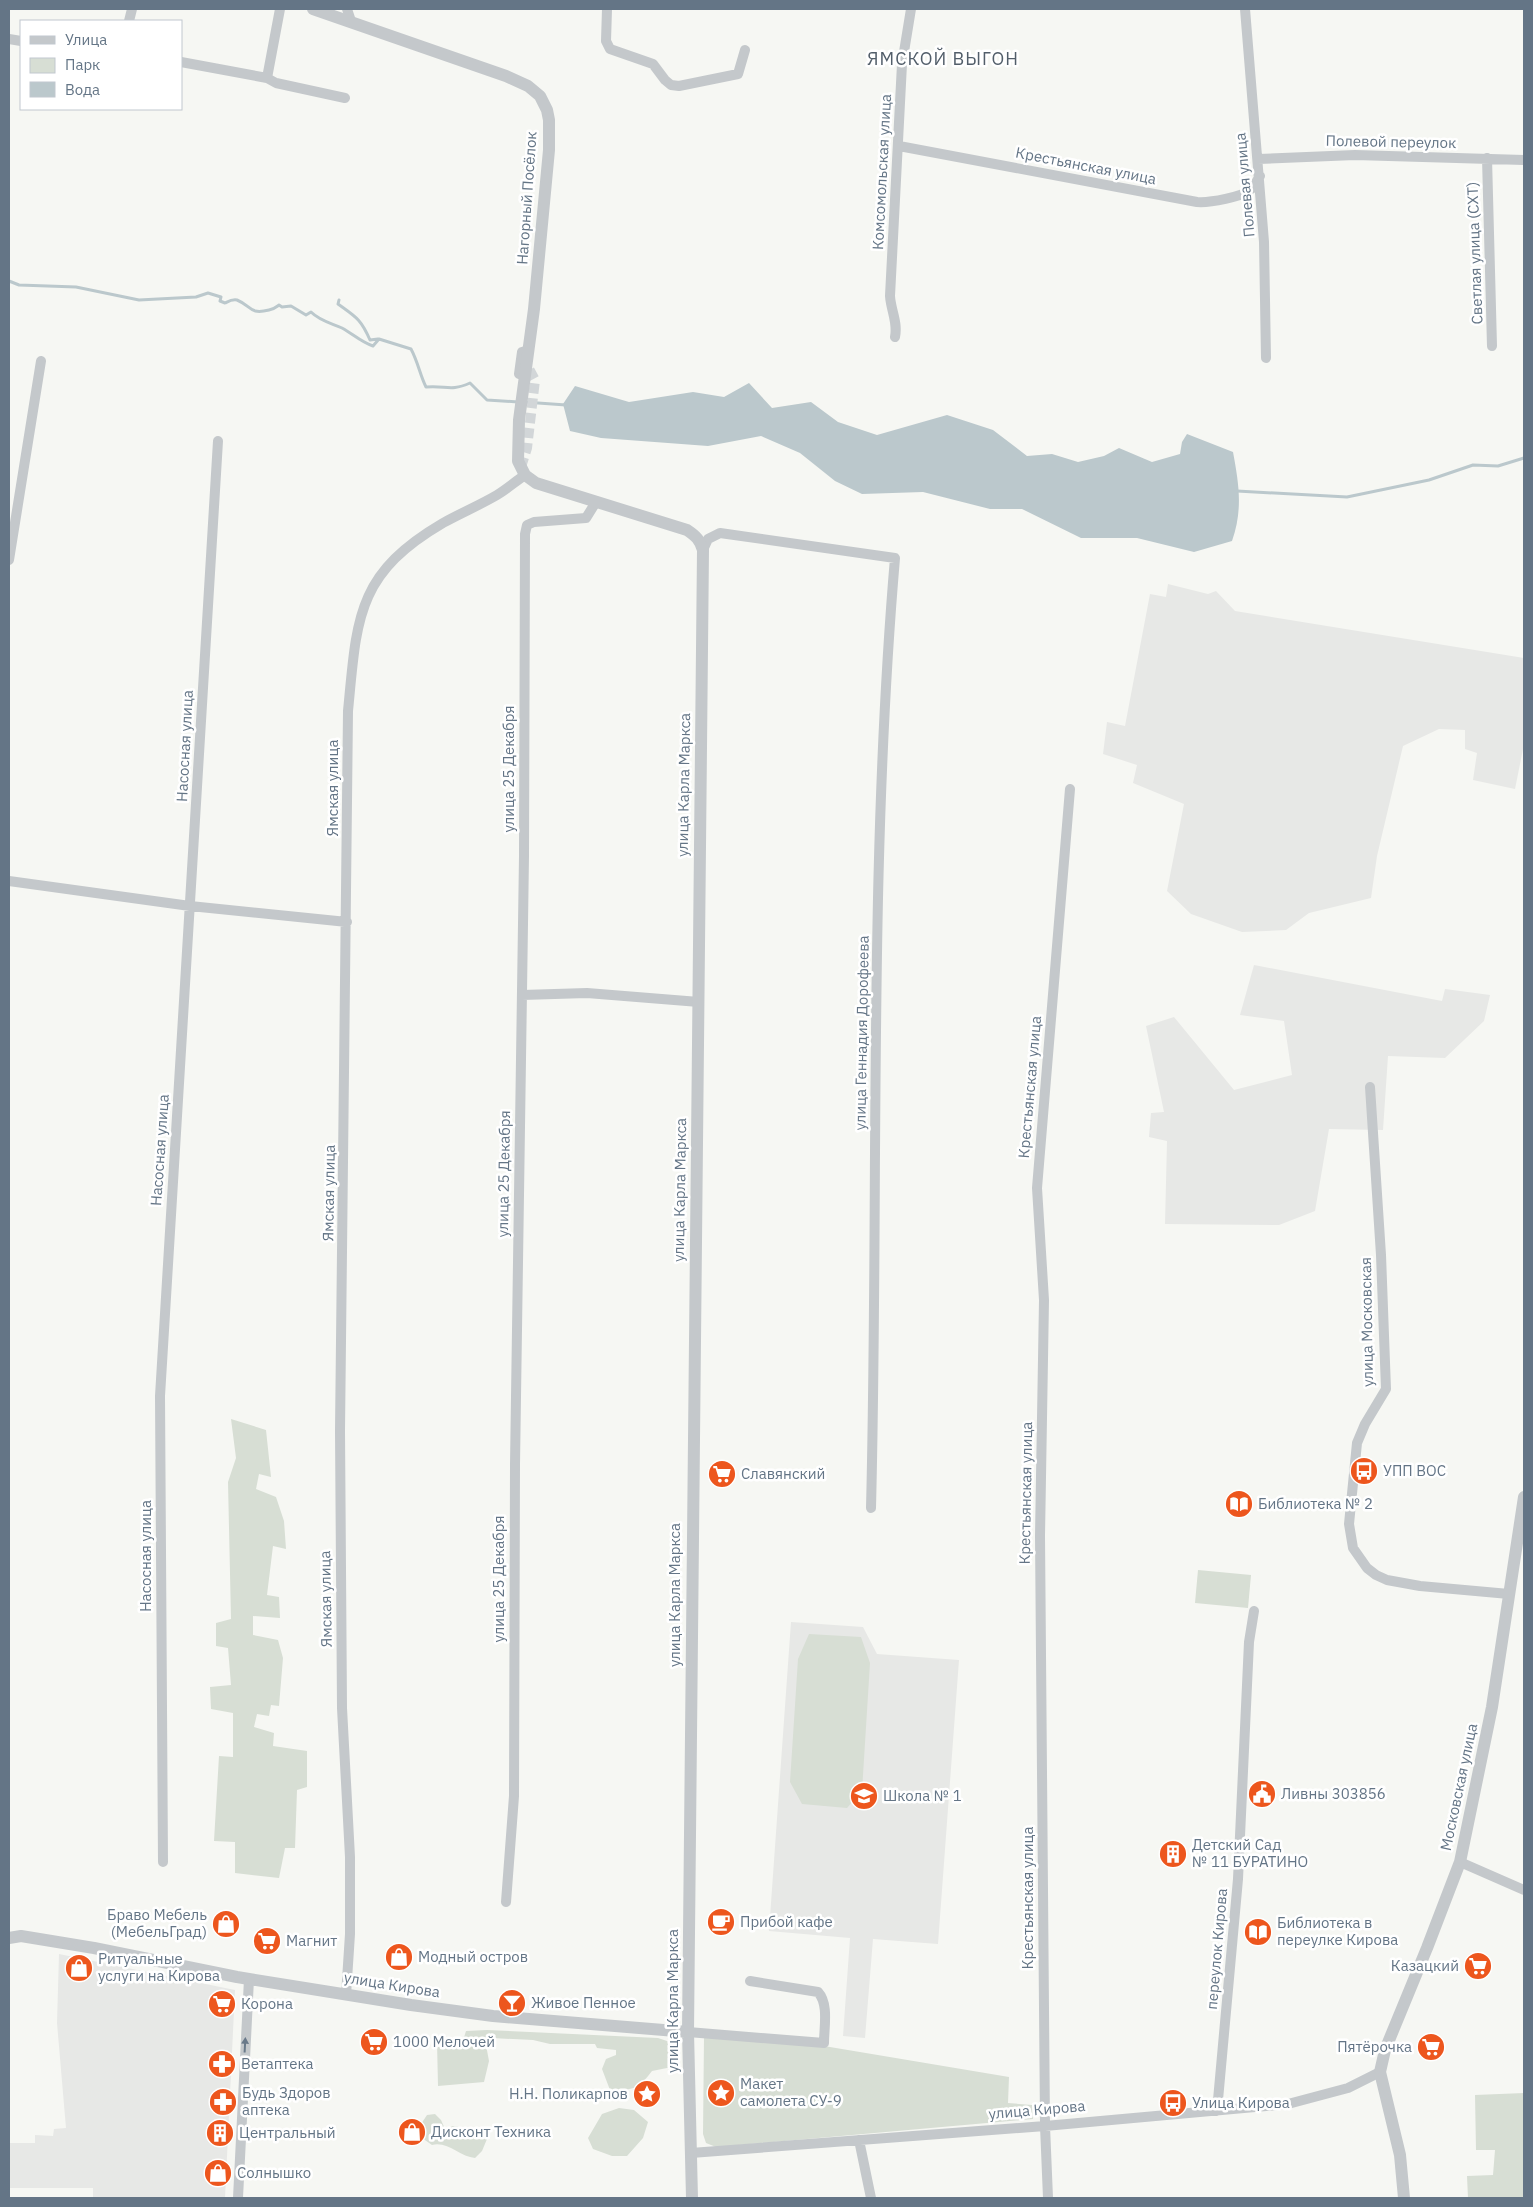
<svg xmlns="http://www.w3.org/2000/svg" width="1533" height="2207" viewBox="0 0 1533 2207" font-family="'IBM Plex Sans',sans-serif">
<style>
.built{fill:#e7e8e6}
.green{fill:#d7ded4}
.water{fill:#bbc8cc}
.lines{fill:none;stroke-linecap:round;stroke-linejoin:round}
.stream{stroke:#bbc8cc;stroke-width:3}
.minor-tunnel{stroke:#d2d6d8;stroke-width:10;stroke-dasharray:10 5;stroke-linecap:butt}
.minor{stroke:#c4c8cb;stroke-width:10}
.tertiary{stroke:#c4c8cb;stroke-width:12}
.oneway{fill:#697989}
.labels{text-anchor:middle;stroke-width:5;stroke-linejoin:round;paint-order:stroke}
.street-label{font-size:15px;fill:#647586;stroke:#fff}
.poi-label{font-size:15px;fill:#647586;stroke:#fff;text-anchor:start}
.quarter-label{font-size:18px;letter-spacing:1px;fill:#525e6a;stroke:#fff}
</style>
<rect width="100%" height="100%" fill="#f6f7f3"/>
<path class="built" d="M 1168,584 L 1208,594 L 1216,591 L 1235,611 L 1524,658 L 1524,744 L 1515,789 L 1473,780 L 1477,753 L 1465,749 L 1465,730 L 1439,729 L 1403,746 L 1377,856 L 1371,898 L 1309,913 L 1286,930 L 1242,932 L 1191,914 L 1167,891 L 1184,804 L 1133,783 L 1137,765 L 1103,754 L 1107,722 L 1125,726 L 1150,594 L 1166,597 Z
M 1254,965 L 1442,1001 L 1445,989 L 1490,995 L 1484,1021 L 1445,1058 L 1388,1056 L 1383,1130 L 1329,1129 L 1315,1211 L 1279,1225 L 1165,1224 L 1167,1141 L 1149,1137 L 1151,1113 L 1164,1112 L 1146,1026 L 1174,1017 L 1234,1090 L 1292,1075 L 1284,1021 L 1240,1015 Z
M 791,1622 L 863,1627 L 877,1654 L 959,1660 L 938,1944 L 873,1939 L 865,2038 L 843,2036 L 850,1938 L 769,1931 Z
M 59,1954 L 235,1990 L 225,2198 L 93,2198 L 93,2188 L 9,2188 L 9,2143 L 35,2143 L 35,2135 L 53,2136 L 54,2129 L 66,2128 L 57,2023 Z"/>
<path class="green" d="M 231,1419 L 266,1430 L 271,1477 L 259,1474 L 256,1489 L 276,1497 L 284,1521 L 286,1549 L 273,1546 L 267,1595 L 279,1597 L 280,1618 L 253,1616 L 253,1635 L 278,1640 L 283,1658 L 279,1706 L 271,1705 L 269,1716 L 257,1714 L 254,1727 L 274,1733 L 273,1746 L 307,1751 L 307,1787 L 297,1790 L 295,1848 L 285,1848 L 279,1878 L 235,1873 L 235,1842 L 214,1841 L 219,1756 L 233,1757 L 233,1713 L 211,1709 L 210,1687 L 231,1685 L 228,1648 L 216,1646 L 216,1623 L 231,1619 L 228,1482 L 236,1458 Z
M 1198,1570 L 1251,1575 L 1248,1608 L 1195,1603 Z
M 809,1634 L 861,1637 L 870,1663 L 862,1791 L 847,1808 L 802,1804 L 790,1782 L 798,1659 Z
M 487,2030 L 658,2038 L 670,2042 L 673,2051 L 672,2067 L 652,2071 C 638,2090 632,2090 610,2090 L 602,2069 L 606,2059 L 616,2055 L 616,2050 L 597,2048 L 595,2044 L 550,2044 L 533,2040 L 492,2038 L 486,2045 L 489,2061 L 484,2082 L 438,2086 L 437,2042 L 462,2044 L 466,2031 Z
M 704,2037 L 824,2046 L 1009,2077 L 1008,2103 L 1032,2105 L 1033,2119 L 716,2147 L 706,2143 L 703,2134 Z
M 1524,2093 L 1524,2198 L 1468,2198 L 1467,2176 L 1493,2175 L 1495,2150 L 1476,2150 L 1475,2095 Z
M 619,2108 L 634,2110 L 648,2122 L 643,2138 L 627,2156 L 612,2156 L 593,2149 L 588,2138 L 602,2114 Z
M 435,2114 L 441,2120 L 445,2129 L 453,2126 L 463,2128 L 467,2135 L 481,2131 L 487,2139 L 482,2151 L 475,2158 C 460,2157 448,2141 432,2145 L 422,2138 L 421,2124 L 427,2115 Z"/>
<path class="water" d="M 749,383 L 772,408 L 811,402 L 838,422 L 877,435 L 947,415 L 993,430 L 1027,456 L 1052,454 L 1078,462 L 1104,456 L 1119,448 L 1152,462 L 1180,454 L 1182,442 L 1187,434 L 1233,452 C 1239,484 1243,510 1232,541 L 1194,552 L 1137,538 L 1081,538 L 1022,509 L 990,509 L 923,492 L 862,494 L 835,481 L 800,453 L 761,436 L 708,446 L 601,438 L 570,431 L 563,404 L 575,386 L 629,402 L 693,392 L 724,397 Z"/>
<g class="lines">
<path class="stream" d="M 9,281 L 19,285 L 76,287 L 139,300 L 196,297 L 208,293 L 221,297 L 220,301 L 225,303 C 229,301 232,299 237,300 C 252,306 249,315 269,310 C 274,309 275,308 279,305 L 282,307 L 291,306 L 306,315 L 311,312 C 320,321 331,323 342,328 C 353,334 361,342 373,346 L 379,339 L 411,349 C 418,362 420,375 426,387 C 446,385 450,392 470,383 L 487,400 L 518,402
M 339,300 L 338,304 C 356,317 361,319 370,340 L 378,339
M 524,402 L 566,405
M 1237,491 L 1347,497 L 1429,480 L 1473,465 L 1498,466 L 1524,458"/>
<path class="minor-tunnel" d="M 521,467 L 527,448 L 535,380 L 527,365"/>
<path class="minor" d="M 280,9 L 267,78 L 276,83 L 345,98
M 347,9 L 351,21
M 607,9 L 606,41 L 610,49 L 653,64 L 665,80 L 671,85 L 679,86 L 738,74 L 745,50
M 1245,9 L 1264,242 L 1266,358
M 129,21 L 132,9
M 9,39 L 21,41
M 181,62 L 267,78
M 899,146 L 1197,202 C 1209,203 1243,197 1251,189 C 1255,186 1257,180 1260,176
M 1487,158 L 1492,346
M 1258,159 L 1355,155 L 1524,160
M 895,337 C 898,322 891,311 890,296 L 902,64 L 911,9
M 519,374 L 522,352 L 529,350
M 703,550 L 708,539 L 720,533 L 895,558 C 868,874 879,1192 871,1508
M 9,560 L 41,361
M 9,881 L 190,906 L 347,922
M 522,995 L 587,993 L 699,1002
M 1370,1087 L 1381,1255 L 1386,1389 L 1365,1424 L 1357,1443 L 1349,1524 L 1353,1548 L 1367,1568 L 1376,1575 L 1387,1580 L 1420,1586 L 1509,1594
M 163,1862 L 160,1396 L 218,441
M 1460,1862 L 1524,1890
M 506,1902 L 514,1796 L 515,1465 L 524,856 L 525,534 L 527,525 L 534,522 L 586,518 L 596,502
M 346,1995 L 350,1934 L 350,1857 L 342,1708 L 340,1431 L 348,711 C 357,618 356,574 443,523 C 461,513 480,505 497,495 C 507,489 516,481 525,475
M 688,2032 L 824,2043 C 824,2027 829,2004 818,1992 L 750,1981
M 1217,2111 L 1238,1879 L 1249,1642 L 1254,1611
M 859,2140 L 871,2198
M 691,2153 L 1045,2126 L 1288,2104 L 1348,2088 L 1380,2072
M 238,2198 L 249,1979
M 1048,2198 L 1045,2126 L 1040,1536 L 1044,1300 L 1037,1188 L 1070,789"/>
<path class="tertiary" d="M 313,9 L 506,76 L 528,86 L 540,96 L 547,110 L 549,120 L 549,150 L 534,309 L 519,420 L 518,461 L 525,475 L 536,483 L 687,530 C 696,536 700,540 703,550 L 688,2032 L 692,2198
M 9,1938 L 21,1936 L 94,1948 L 237,1977 L 411,2005 L 493,2016 L 688,2032
M 1404,2198 L 1400,2155 L 1380,2072 L 1385,2050 L 1427,1948 L 1460,1862 L 1492,1707 L 1524,1497"/>
</g>
<defs><path id="oneway-solid" d="M-6-.8H1V-3.2L6.5 0L1 3.2V.8H-6Z" transform="scale(1.25)"/></defs>
<use class="oneway" href="#oneway-solid" transform="translate(245 2045) rotate(-87)"/>
<defs>
<symbol id="bus-disc" viewBox="-11 -11 22 22"><circle r="9.5" fill="#ed561d" stroke="#fff"/><path d="M-5-6H5V4H4V6H2V4H-2V6H-4V4H-5ZM-3.5-4V0h7V-4ZM-3.5 1.2v1.5H-2V1.2ZM2 1.2v1.5H3.5V1.2Z" fill="#fff"/></symbol>
<symbol id="supermarket-disc" viewBox="-11 -11 22 22"><circle r="9.5" fill="#ed561d" stroke="#fff"/><path d="M-6-5.5h2.5l.6 2H6L4.5 2H-2.5L-4.4-4H-6ZM-1.5 3.2a1.3 1.3 0 1 0 .1 0ZM3 3.2a1.3 1.3 0 1 0 .1 0Z" fill="#fff"/></symbol>
<symbol id="library-disc" viewBox="-11 -11 22 22"><circle r="9.5" fill="#ed561d" stroke="#fff"/><path d="M-6-4Q-3-5.5-.7-3.5V5Q-3 3-6 4ZM6-4Q3-5.5 .7-3.5V5Q3 3 6 4Z" fill="#fff"/></symbol>
<symbol id="civic-disc" viewBox="-11 -11 22 22"><circle r="9.5" fill="#ed561d" stroke="#fff"/><path d="M-.6-6.5H3V-4.5H.6V-3L4-1V1h2V6H-6V1h2V-1L-.6-3ZM-1.2 2.5V6h2.4V2.5Z" fill="#fff"/></symbol>
<symbol id="school-disc" viewBox="-11 -11 22 22"><circle r="9.5" fill="#ed561d" stroke="#fff"/><path d="M0-5L7-2L0 1L-7-2ZM-4 1L0 2.5L4 1V4Q0 6-4 4Z" fill="#fff"/></symbol>
<symbol id="building-disc" viewBox="-11 -11 22 22"><circle r="9.5" fill="#ed561d" stroke="#fff"/><path d="M-4-6H4V6H1V3H-1V6H-4ZM-2.5-4.3h1.7v1.8h-1.7ZM.8-4.3h1.7v1.8H.8ZM-2.5-1h1.7V.8h-1.7ZM.8-1h1.7V.8H.8Z" fill="#fff"/></symbol>
<symbol id="cafe-disc" viewBox="-11 -11 22 22"><circle r="9.5" fill="#ed561d" stroke="#fff"/><path d="M-5.5-4.5H6V0H3Q3 3.5 0 3.5H-2.5Q-5.5 3.5-5.5 0ZM3-3.2v2h1.7v-2ZM-6 4.5H4V6H-6Z" fill="#fff"/></symbol>
<symbol id="shop-disc" viewBox="-11 -11 22 22"><circle r="9.5" fill="#ed561d" stroke="#fff"/><path d="M-5-2.5h2.3a2.7 3.5 0 0 1 5.4 0H5L5.5 6h-11ZM-1.5-2.5h3a1.5 2.3 0 0 0-3 0Z" fill="#fff"/></symbol>
<symbol id="bar-disc" viewBox="-11 -11 22 22"><circle r="9.5" fill="#ed561d" stroke="#fff"/><path d="M-6-5H6L.8 .8V4.5H3.5V6h-7V4.5H-.8V.8Z" fill="#fff"/></symbol>
<symbol id="pharmacy-disc" viewBox="-11 -11 22 22"><circle r="9.5" fill="#ed561d" stroke="#fff"/><path d="M-2-6h4v4h4v4h-4v4h-4v-4h-4v-4h4Z" fill="#fff"/></symbol>
<symbol id="sight-disc" viewBox="-11 -11 22 22"><circle r="9.5" fill="#ed561d" stroke="#fff"/><path d="M0-6L1.8-2.2L6-1.7L2.9 1.2L3.7 5.4L0 3.3L-3.7 5.4L-2.9 1.2L-6-1.7L-1.8-2.2Z" fill="#fff"/></symbol>
</defs>
<g fill-rule="evenodd">
<use href="#bus-disc" x="1348" y="1455" width="32" height="32"/>
<use href="#supermarket-disc" x="706" y="1458" width="32" height="32"/>
<use href="#library-disc" x="1223" y="1488" width="32" height="32"/>
<use href="#civic-disc" x="1246" y="1778" width="32" height="32"/>
<use href="#school-disc" x="848" y="1780" width="32" height="32"/>
<use href="#building-disc" x="1157" y="1838" width="32" height="32"/>
<use href="#cafe-disc" x="705" y="1906" width="32" height="32"/>
<use href="#shop-disc" x="210" y="1908" width="32" height="32"/>
<use href="#library-disc" x="1242" y="1916" width="32" height="32"/>
<use href="#supermarket-disc" x="251" y="1925" width="32" height="32"/>
<use href="#shop-disc" x="383" y="1941" width="32" height="32"/>
<use href="#supermarket-disc" x="1462" y="1950" width="32" height="32"/>
<use href="#shop-disc" x="63" y="1952" width="32" height="32"/>
<use href="#bar-disc" x="496" y="1987" width="32" height="32"/>
<use href="#supermarket-disc" x="206" y="1988" width="32" height="32"/>
<use href="#supermarket-disc" x="358" y="2026" width="32" height="32"/>
<use href="#supermarket-disc" x="1415" y="2031" width="32" height="32"/>
<use href="#pharmacy-disc" x="206" y="2048" width="32" height="32"/>
<use href="#sight-disc" x="705" y="2077" width="32" height="32"/>
<use href="#sight-disc" x="631" y="2078" width="32" height="32"/>
<use href="#pharmacy-disc" x="207" y="2086" width="32" height="32"/>
<use href="#bus-disc" x="1157" y="2087" width="32" height="32"/>
<use href="#shop-disc" x="396" y="2116" width="32" height="32"/>
<use href="#building-disc" x="204" y="2117" width="32" height="32"/>
<use href="#shop-disc" x="202" y="2157" width="32" height="32"/>
</g>
<g class="labels">
<g class="street-label">
<text transform="translate(1391 142) rotate(1)" y="5">Полевой переулок</text>
<text transform="translate(1086 166) rotate(11)" y="5">Крестьянская улица</text>
<text transform="translate(882 172) rotate(-87)" y="5">Комсомольская улица</text>
<text transform="translate(1245 185) rotate(-95)" y="5">Полевая улица</text>
<text transform="translate(527 198) rotate(-86)" y="5">Нагорный Посёлок</text>
<text transform="translate(1475 253) rotate(-92)" y="5">Светлая улица (СХТ)</text>
<text transform="translate(185 746) rotate(-87)" y="5">Насосная улица</text>
<text transform="translate(509 769) rotate(-90)" y="5">улица 25 Декабря</text>
<text transform="translate(684 785) rotate(-89)" y="5">улица Карла Маркса</text>
<text transform="translate(333 788) rotate(-90)" y="5">Ямская улица</text>
<text transform="translate(862 1033) rotate(-89)" y="5">улица Геннадия Дорофеева</text>
<text transform="translate(1030 1087) rotate(-85)" y="5">Крестьянская улица</text>
<text transform="translate(160 1150) rotate(-86)" y="5">Насосная улица</text>
<text transform="translate(504 1174) rotate(-89)" y="5">улица 25 Декабря</text>
<text transform="translate(680 1190) rotate(-89)" y="5">улица Карла Маркса</text>
<text transform="translate(329 1193) rotate(-89)" y="5">Ямская улица</text>
<text transform="translate(1367 1322) rotate(-91)" y="5">улица Московская</text>
<text transform="translate(1026 1493) rotate(-89)" y="5">Крестьянская улица</text>
<text transform="translate(146 1556) rotate(-90)" y="5">Насосная улица</text>
<text transform="translate(499 1579) rotate(-90)" y="5">улица 25 Декабря</text>
<text transform="translate(675 1595) rotate(-90)" y="5">улица Карла Маркса</text>
<text transform="translate(326 1599) rotate(-91)" y="5">Ямская улица</text>
<text transform="translate(1459 1787) rotate(-78)" y="5">Московская улица</text>
<text transform="translate(1028 1898) rotate(-90)" y="5">Крестьянская улица</text>
<text transform="translate(1217 1949) rotate(-85)" y="5">переулок Кирова</text>
<text transform="translate(392 1985) rotate(9)" y="5">улица Кирова</text>
<text transform="translate(673 2001) rotate(-90)" y="5">улица Карла Маркса</text>
<text transform="translate(1037 2110) rotate(-5)" y="5">улица Кирова</text>
</g>
<g class="poi-label">
<text x="1383" y="1476">УПП ВОС</text>
<text x="741" y="1479">Славянский</text>
<text x="1258" y="1509">Библиотека № 2</text>
<text x="1281" y="1799">Ливны 303856</text>
<text x="883" y="1801">Школа № 1</text>
<text x="1192" y="1850">Детский Сад<tspan x="1192" dy="17">№ 11 БУРАТИНО</tspan></text>
<text x="207" y="1920" text-anchor="end">Браво Мебель<tspan x="207" dy="17">(МебельГрад)</tspan></text>
<text x="740" y="1927">Прибой кафе</text>
<text x="1277" y="1928">Библиотека в<tspan x="1277" dy="17">переулке Кирова</tspan></text>
<text x="286" y="1946">Магнит</text>
<text x="418" y="1962">Модный остров</text>
<text x="98" y="1964">Ритуальные<tspan x="98" dy="17">услуги на Кирова</tspan></text>
<text x="1459" y="1971" text-anchor="end">Казацкий</text>
<text x="531" y="2008">Живое Пенное</text>
<text x="241" y="2009">Корона</text>
<text x="393" y="2047">1000 Мелочей</text>
<text x="1412" y="2052" text-anchor="end">Пятёрочка</text>
<text x="241" y="2069">Ветаптека</text>
<text x="740" y="2089">Макет<tspan x="740" dy="17">самолета СУ-9</tspan></text>
<text x="242" y="2098">Будь Здоров<tspan x="242" dy="17">аптека</tspan></text>
<text x="628" y="2099" text-anchor="end">Н.Н. Поликарпов</text>
<text x="1192" y="2108">Улица Кирова</text>
<text x="431" y="2137">Дисконт Техника</text>
<text x="239" y="2138">Центральный</text>
<text x="237" y="2178">Солнышко</text>
</g>
<g class="quarter-label">
<text x="943" y="65">ЯМСКОЙ ВЫГОН</text>
</g>
</g>
<rect width="1533" height="2207" fill="none" stroke="#647586" stroke-width="20"/>
<rect x="20" y="20" width="162" height="90" fill="#ffffff" stroke="#c1c8cf"/>
<rect x="30" y="36" width="25" height="8" fill="#c4c8cb" stroke="#c1c8cf"/>
<text x="65" y="45" font-size="15" fill="#647586">Улица</text>
<rect x="30" y="58" width="25" height="15" fill="#d7ded4" stroke="#c1c8cf"/>
<text x="65" y="70" font-size="15" fill="#647586">Парк</text>
<rect x="30" y="82" width="25" height="15" fill="#bbc8cc" stroke="#c1c8cf"/>
<text x="65" y="95" font-size="15" fill="#647586">Вода</text>
</svg>
